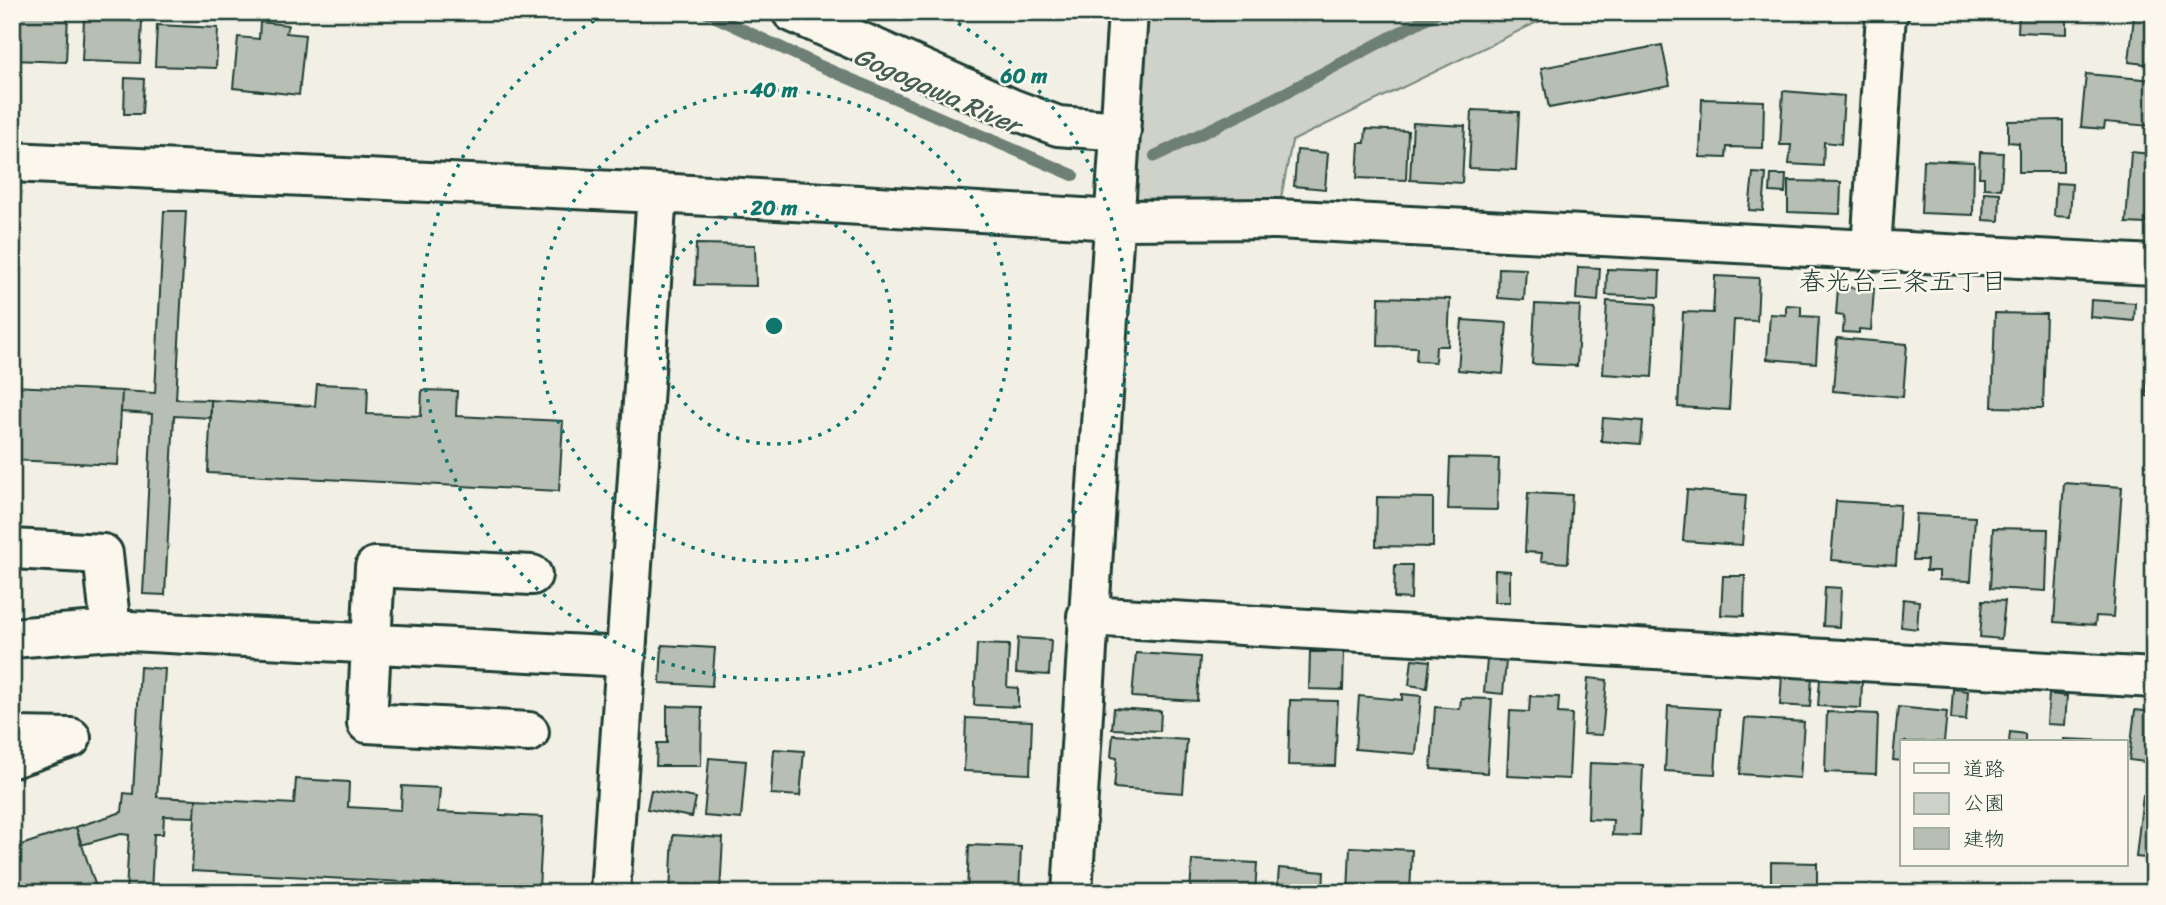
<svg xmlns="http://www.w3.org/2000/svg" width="2166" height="905" viewBox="0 0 2166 905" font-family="Sriracha,'Klee One',sans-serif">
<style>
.green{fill:#cfd2c8;stroke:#77887e;stroke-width:2}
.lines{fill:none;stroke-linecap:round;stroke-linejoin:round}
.stream{stroke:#6e7f75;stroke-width:12}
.building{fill:#b7beb3;stroke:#1f3d34;stroke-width:2}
.minor-casing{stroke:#1f3d34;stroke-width:44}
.minor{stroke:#fbf7ec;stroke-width:38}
.ring{fill:none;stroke:#0f766e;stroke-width:3.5;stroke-dasharray:3.5 7}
.labels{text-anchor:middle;stroke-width:5;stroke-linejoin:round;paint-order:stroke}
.water-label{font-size:26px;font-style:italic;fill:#465e55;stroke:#fbf7ec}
.neighbourhood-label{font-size:26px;fill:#1f3d34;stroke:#fbf7ec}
.centre{fill:#0f766e;stroke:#fbf7ec;stroke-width:3.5}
.ring-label{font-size:21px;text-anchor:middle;font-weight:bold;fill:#0f766e;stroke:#fbf7ec;stroke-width:5;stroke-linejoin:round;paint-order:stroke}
</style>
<rect width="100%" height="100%" fill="#f2f0e5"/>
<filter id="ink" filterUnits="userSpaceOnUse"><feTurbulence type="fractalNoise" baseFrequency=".0143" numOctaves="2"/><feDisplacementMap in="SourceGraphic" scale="14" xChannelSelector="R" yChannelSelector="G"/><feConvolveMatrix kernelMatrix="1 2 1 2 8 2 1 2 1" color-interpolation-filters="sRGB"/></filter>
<g filter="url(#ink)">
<path class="green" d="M 1127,12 L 1558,12 L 1292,141 L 1277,219 L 1116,220 Z"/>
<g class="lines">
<path class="stream" d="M 705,12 L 818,65 L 1073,175
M 1155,156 L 1283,94 L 1438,12"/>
</g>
<path class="building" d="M 12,12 L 68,13 L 66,62 L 12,60 Z
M 1188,12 L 1215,12 L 1214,21 L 1188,19 Z
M 2019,12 L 2067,12 L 2067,34 L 2018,32 Z
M 2134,16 L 2154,18 L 2154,65 L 2129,62 Z
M 84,19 L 142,21 L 140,63 L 82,61 Z
M 260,22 L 288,25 L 286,33 L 305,35 L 299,95 L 233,88 L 238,37 L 259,39 Z
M 157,25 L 218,28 L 216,68 L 155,66 Z
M 1662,45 L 1670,85 L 1549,108 L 1541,68 Z
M 2086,74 L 2154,80 L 2150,126 L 2105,122 L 2104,129 L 2081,127 Z
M 125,78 L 144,79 L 142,114 L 124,114 Z
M 1783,91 L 1844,96 L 1841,144 L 1824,142 L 1823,166 L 1789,164 L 1791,145 L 1780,145 Z
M 1702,99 L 1764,101 L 1763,148 L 1727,147 L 1726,158 L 1700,157 Z
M 1472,110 L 1519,112 L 1516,170 L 1469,168 Z
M 2063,120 L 2063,172 L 2019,172 L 2019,143 L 2008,142 L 2008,121 Z
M 1413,123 L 1465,126 L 1462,183 L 1410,180 Z
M 1366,129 L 1408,131 L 1406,180 L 1357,178 L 1359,143 L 1365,143 Z
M 1297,150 L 1328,153 L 1325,189 L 1294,186 Z
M 1980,152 L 2003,153 L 2001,189 L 1984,188 L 1984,177 L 1979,177 Z
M 2131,152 L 2151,154 L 2146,224 L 2126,223 Z
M 1923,160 L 1974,162 L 1973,215 L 1921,213 Z
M 1753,173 L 1766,174 L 1763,211 L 1749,210 Z
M 1771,175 L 1786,175 L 1785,193 L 1770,192 Z
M 1788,181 L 1841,182 L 1840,214 L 1788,212 Z
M 2056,183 L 2072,184 L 2070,217 L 2054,216 Z
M 1984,192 L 2000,193 L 1999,221 L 1983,220 Z
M 164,211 L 186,211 L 176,399 L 211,400 L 211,418 L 174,416 L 165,595 L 143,594 L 152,414 L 121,412 L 122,391 L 155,393 Z
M 696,244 L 755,245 L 756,286 L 695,285 Z
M 1578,267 L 1600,268 L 1598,301 L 1576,299 Z
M 1499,268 L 1526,269 L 1524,300 L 1498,298 Z
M 1607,269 L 1660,271 L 1659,297 L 1606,295 Z
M 1715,276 L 1759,278 L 1757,321 L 1734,320 L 1729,410 L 1678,407 L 1683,312 L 1713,313 Z
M 1838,287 L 1874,289 L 1871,330 L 1859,329 L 1859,333 L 1843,332 L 1844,316 L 1836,315 Z
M 1379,297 L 1450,299 L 1448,346 L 1436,346 L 1435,362 L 1416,361 L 1417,347 L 1378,346 Z
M 2091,300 L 2135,303 L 2134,321 L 2090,317 Z
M 1607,301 L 1656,304 L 1652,377 L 1603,374 Z
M 1535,304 L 1580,306 L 1577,366 L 1532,364 Z
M 1786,305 L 1801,306 L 1801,316 L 1819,317 L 1816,363 L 1767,359 L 1770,314 L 1786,315 Z
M 1995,313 L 2046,314 L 2043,408 L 1992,407 Z
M 1462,320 L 1507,323 L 1503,374 L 1458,370 Z
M 2150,330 L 2154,331 L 2154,397 L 2146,396 Z
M 1837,338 L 1907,344 L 1903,397 L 1833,391 Z
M 317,384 L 368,386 L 367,414 L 421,416 L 422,390 L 457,391 L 456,416 L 563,421 L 559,491 L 208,473 L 211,400 L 315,406 Z
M 12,386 L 122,391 L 118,465 L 12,460 Z
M 1603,418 L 1643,421 L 1641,444 L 1601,441 Z
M 1450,458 L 1499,459 L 1497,510 L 1448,509 Z
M 2064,483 L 2122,487 L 2113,617 L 2096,616 L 2095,625 L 2054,622 Z
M 1687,490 L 1746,495 L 1742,545 L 1683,541 Z
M 1528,493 L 1572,495 L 1568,563 L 1541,561 L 1542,553 L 1525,552 Z
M 1377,497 L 1433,498 L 1433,547 L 1376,546 Z
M 1836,501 L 1900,505 L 1896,565 L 1831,560 Z
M 1916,514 L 1975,517 L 1971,581 L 1939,580 L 1939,571 L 1926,571 L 1927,560 L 1913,560 Z
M 1993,528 L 2048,529 L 2046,591 L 1990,588 Z
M 1395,565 L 1412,565 L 1411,599 L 1394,598 Z
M 1495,570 L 1510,571 L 1510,602 L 1494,602 Z
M 1723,576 L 1745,576 L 1744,616 L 1721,615 Z
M 1825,587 L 1841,588 L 1839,627 L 1823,626 Z
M 1903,599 L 1919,601 L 1917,629 L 1901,627 Z
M 1983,600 L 2005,601 L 2001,639 L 1980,637 Z
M 1018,638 L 1051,640 L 1049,675 L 1016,673 Z
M 977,644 L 1009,645 L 1007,687 L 1018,688 L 1018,707 L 974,705 Z
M 662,645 L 715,648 L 712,686 L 660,683 Z
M 1310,652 L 1344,652 L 1343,690 L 1309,689 Z
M 1136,653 L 1200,657 L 1197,701 L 1132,697 Z
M 1412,659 L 1430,661 L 1427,688 L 1409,685 Z
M 1487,660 L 1506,661 L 1503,694 L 1484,692 Z
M 140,667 L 165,669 L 157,797 L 196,799 L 195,817 L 164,816 L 163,834 L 154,834 L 151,893 L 126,893 L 129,835 L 121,834 L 81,845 L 76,827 L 122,812 L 124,793 L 133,794 Z
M 1782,675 L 1812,677 L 1810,707 L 1780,705 Z
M 1588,678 L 1607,680 L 1602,735 L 1583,734 Z
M 1820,679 L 1862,681 L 1861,708 L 1818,706 Z
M 1953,689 L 1968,691 L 1966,720 L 1951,719 Z
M 1402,694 L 1421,696 L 1416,754 L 1355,749 L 1359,696 L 1402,700 Z
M 2049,694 L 2067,696 L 2065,725 L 2047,724 Z
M 1530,696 L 1559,697 L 1558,713 L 1572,714 L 1569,779 L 1507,776 L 1510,711 L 1529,712 Z
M 1461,698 L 1492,699 L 1487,773 L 1431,769 L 1435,707 L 1460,709 Z
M 1290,700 L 1338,701 L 1335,766 L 1288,765 Z
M 667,706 L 702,707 L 701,766 L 656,766 L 657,743 L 667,743 Z
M 1668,706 L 1719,709 L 1715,774 L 1665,771 Z
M 1898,707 L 1947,712 L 1944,742 L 1902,742 L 1902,761 L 1893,760 Z
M 1114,708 L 1161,711 L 1160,731 L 1112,729 Z
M 2135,710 L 2154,712 L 2154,763 L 2129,760 Z
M 1827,712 L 1878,714 L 1876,774 L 1825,772 Z
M 966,718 L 1032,721 L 1030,774 L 964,771 Z
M 1745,718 L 1804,722 L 1800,778 L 1740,774 Z
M 2010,732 L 2025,734 L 2025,742 L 2009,742 Z
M 1113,735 L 1187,740 L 1183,793 L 1114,788 L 1117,758 L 1111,757 Z
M 2064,739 L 2110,741 L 2110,742 L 2064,742 Z
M 774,749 L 804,751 L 800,796 L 771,794 Z
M 709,758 L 746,761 L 741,819 L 704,816 Z
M 1590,763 L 1643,765 L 1640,836 L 1612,835 L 1613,820 L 1588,819 Z
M 296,779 L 349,782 L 348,807 L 401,810 L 402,786 L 440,788 L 438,812 L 543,817 L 539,889 L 192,871 L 196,799 L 294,804 Z
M 651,790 L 696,798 L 692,817 L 647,809 Z
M 2143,795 L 2154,796 L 2154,859 L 2136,857 Z
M 76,827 L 98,893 L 12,893 L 12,848 Z
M 673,835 L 723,838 L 720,893 L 670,893 Z
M 969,845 L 1021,847 L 1019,893 L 967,893 Z
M 1350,847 L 1412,850 L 1410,893 L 1348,893 Z
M 1192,860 L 1257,863 L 1255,893 L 1190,893 Z
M 1771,862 L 1817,863 L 1817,885 L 1771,884 Z
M 1279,868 L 1324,872 L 1323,893 L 1277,893 Z"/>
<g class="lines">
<defs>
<path id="minor" d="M 792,12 L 1010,108 L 1058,126 L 1121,131
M 12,162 L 657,193 L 1116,220 L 1277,219 L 2154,265
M 1871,250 L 1886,14 L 1889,12
M 12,549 L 103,554 L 111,630
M 1087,616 L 2154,678
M 12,638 L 111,630 L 625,657
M 529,732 L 367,723 L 375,567 L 532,575
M 12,737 L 71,738 L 12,758
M 610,893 L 657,193
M 1072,893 C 1088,599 1110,306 1128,12"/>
</defs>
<use href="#minor" class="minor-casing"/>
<use href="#minor" class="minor"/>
</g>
</g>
<g class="ring">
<circle cx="774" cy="326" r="118"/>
<circle cx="774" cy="326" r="236"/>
<path d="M940 13A354 354 0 1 1 608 13"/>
</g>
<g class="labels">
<g class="water-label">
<text transform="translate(937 90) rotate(24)" y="9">Gogogawa River</text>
</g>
<g class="neighbourhood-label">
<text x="1903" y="290">春光台三条五丁目</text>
</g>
</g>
<circle cx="774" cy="326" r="10" class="centre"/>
<g class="ring-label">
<text x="1024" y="83">60 m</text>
<text x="774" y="97">40 m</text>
<text x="774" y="215">20 m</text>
</g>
<rect width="2166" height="905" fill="none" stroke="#fbf7ec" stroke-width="42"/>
<rect x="21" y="21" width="2124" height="863" fill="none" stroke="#1f3d34" stroke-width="2.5" filter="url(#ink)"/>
<rect x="1900" y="740" width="228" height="126" fill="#fbf7ec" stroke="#a3ada2" stroke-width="2"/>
<rect x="1914" y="763" width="35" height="10" fill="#fbf7ec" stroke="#a3ada2" stroke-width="2"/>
<text x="1963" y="776" font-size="21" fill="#1f3d34">道路</text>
<rect x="1914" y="793" width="35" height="21" fill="#cfd2c8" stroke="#a3ada2" stroke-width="2"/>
<text x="1963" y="810" font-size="21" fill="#1f3d34">公園</text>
<rect x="1914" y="828" width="35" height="21" fill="#b7beb3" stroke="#a3ada2" stroke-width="2"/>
<text x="1963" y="846" font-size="21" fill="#1f3d34">建物</text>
</svg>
